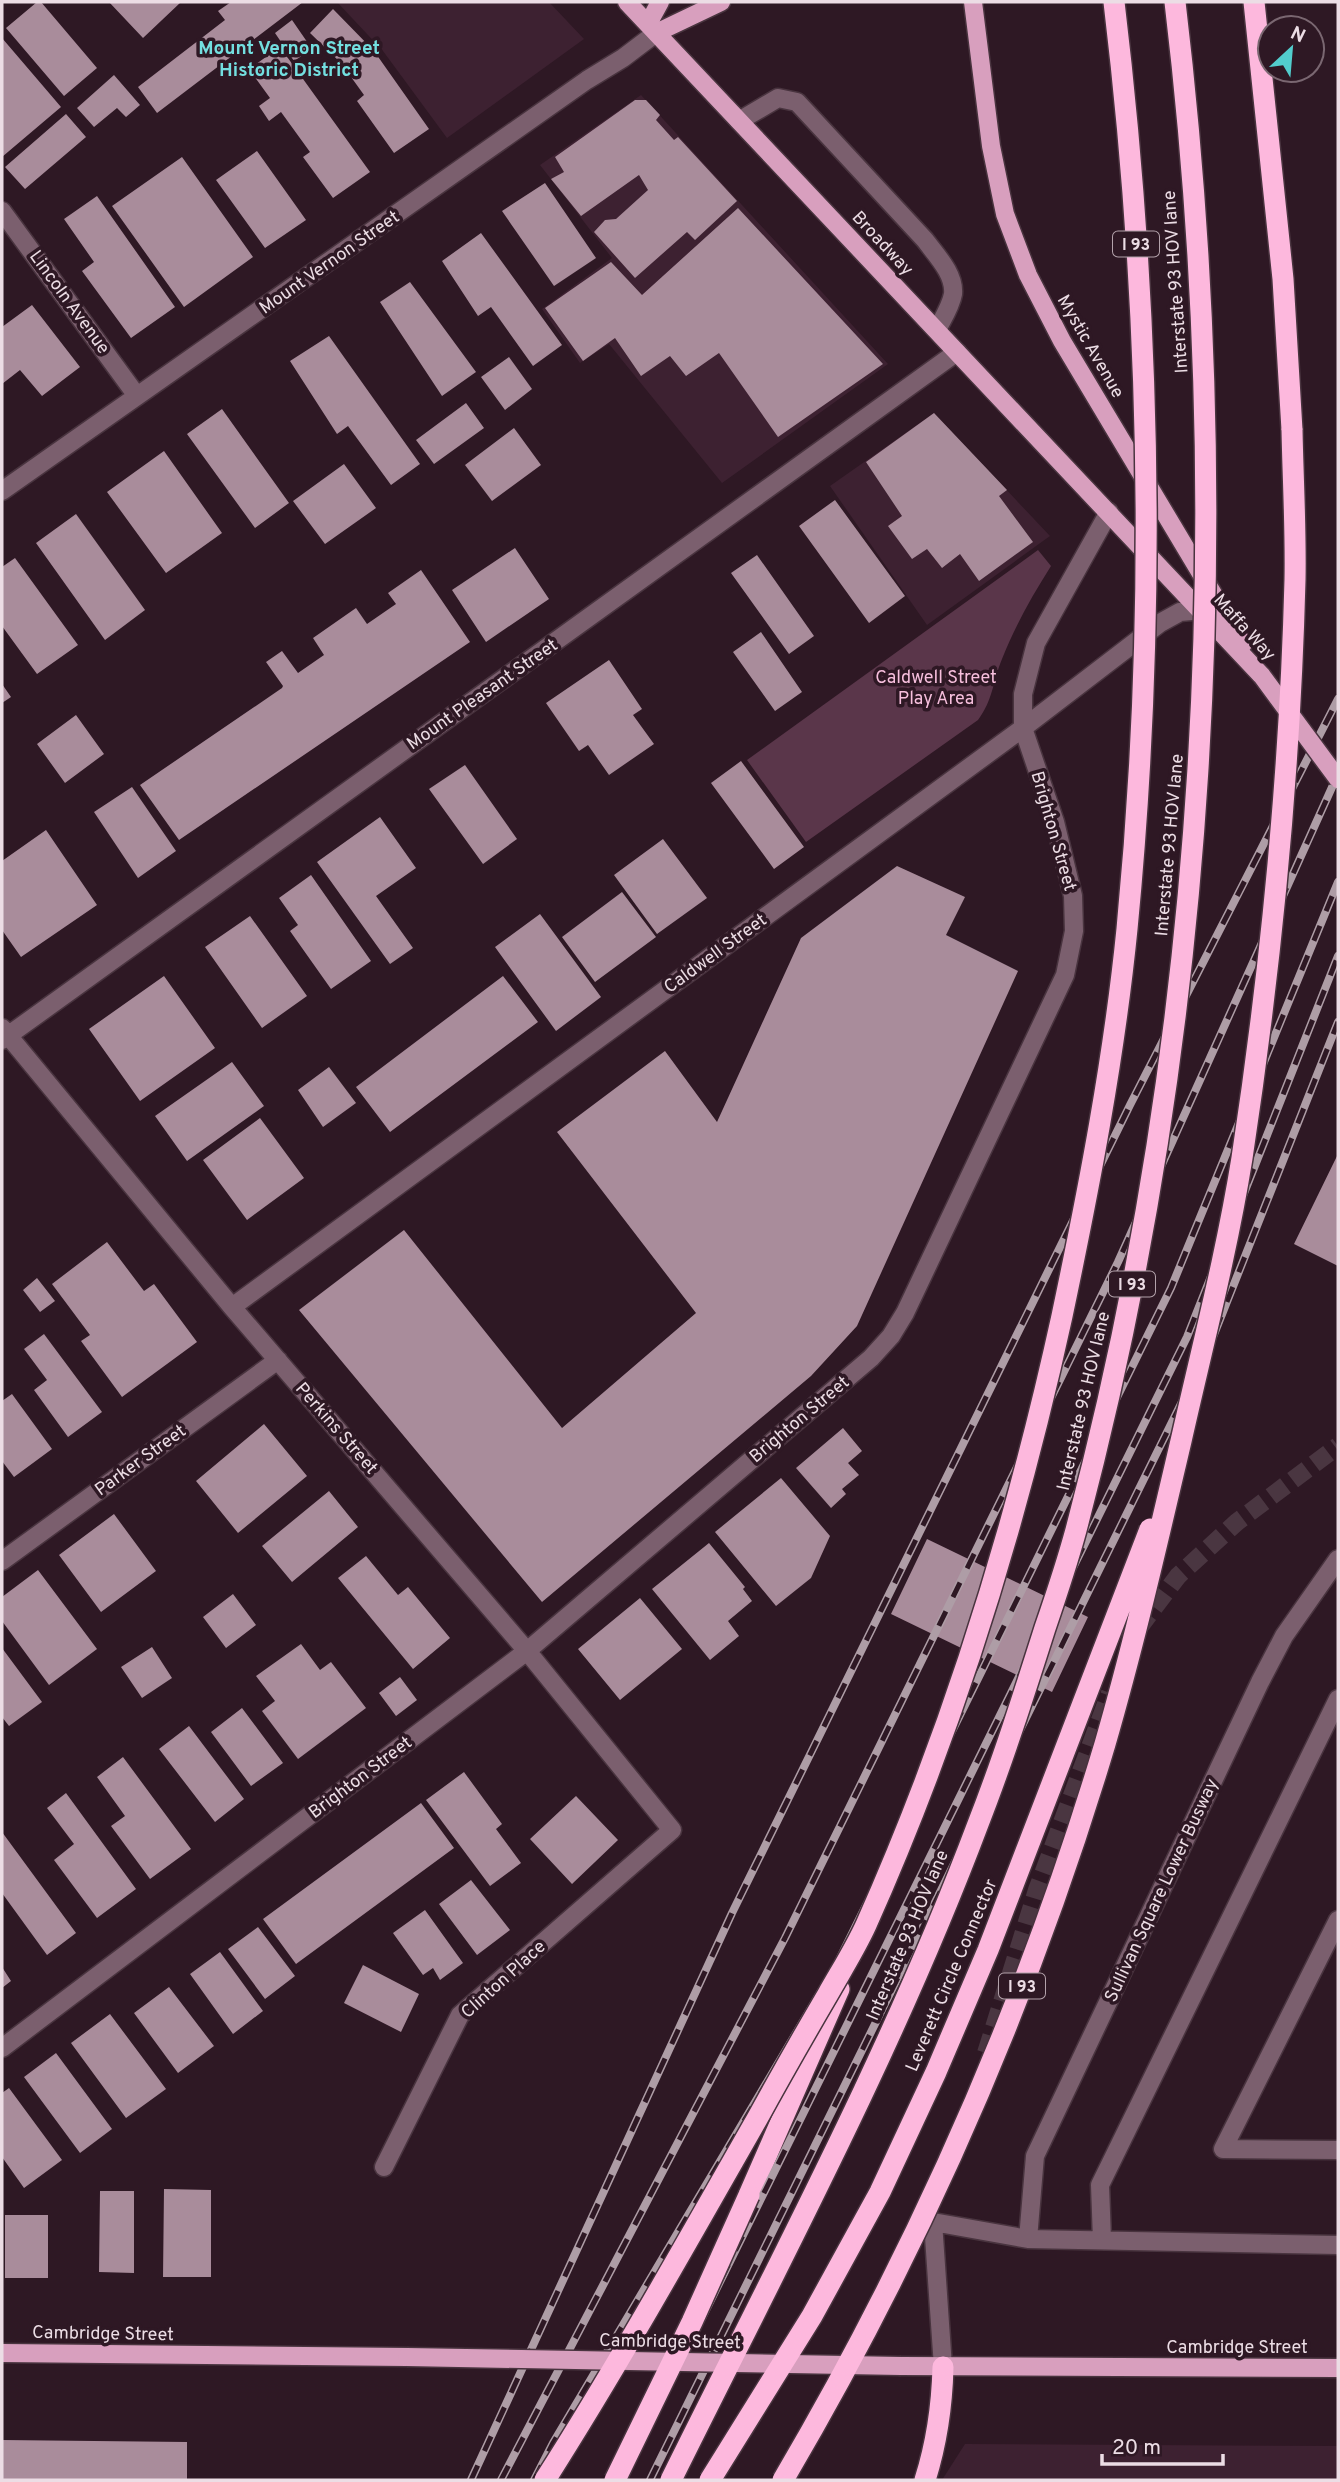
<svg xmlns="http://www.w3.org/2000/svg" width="1340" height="2482" viewBox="0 0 1340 2482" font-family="Overpass,sans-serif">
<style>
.built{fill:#3d2131}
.green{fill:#5a364a}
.building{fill:#a98c9b}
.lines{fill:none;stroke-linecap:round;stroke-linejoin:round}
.minor-tunnel{stroke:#4a3641;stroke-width:18;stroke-dasharray:18 9;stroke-linecap:butt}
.minor-casing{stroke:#49343f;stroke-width:21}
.major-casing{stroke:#49343f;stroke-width:21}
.highway-casing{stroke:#49343f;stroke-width:24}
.minor{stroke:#7b5f6e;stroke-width:18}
.major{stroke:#d89fbe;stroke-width:18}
.highway{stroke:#fdb8dd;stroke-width:21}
.rail-casing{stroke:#ae9da6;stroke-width:8}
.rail{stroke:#2e1824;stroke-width:5;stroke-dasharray:16;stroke-linecap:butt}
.major-bridge-casing{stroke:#49343f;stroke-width:21;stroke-linecap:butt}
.highway-bridge-casing{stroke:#49343f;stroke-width:24;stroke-linecap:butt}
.major-bridge{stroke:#d89fbe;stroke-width:18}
.highway-bridge{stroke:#fdb8dd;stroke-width:21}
.labels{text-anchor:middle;stroke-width:7;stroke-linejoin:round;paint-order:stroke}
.shield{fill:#2e1824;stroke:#b3a2ab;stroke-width:2}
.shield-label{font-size:16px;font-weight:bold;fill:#ecdde5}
.street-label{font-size:18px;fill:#ecdde5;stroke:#2e1824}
.park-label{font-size:18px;fill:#f7bfdd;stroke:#2e1824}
.neighbourhood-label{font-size:19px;font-weight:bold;fill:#73dfe0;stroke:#2e1824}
</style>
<rect width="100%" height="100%" fill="#2e1824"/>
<path class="built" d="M 337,2 L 549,2 L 584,39 L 447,138 L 383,51 Z
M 641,95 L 888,364 L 722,483 L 609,344 L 580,363 L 542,309 L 612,258 L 540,165 Z
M 934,413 L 1050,536 L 927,625 L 830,486 Z
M 965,2444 L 1338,2446 L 1338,2480 L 942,2480 Z"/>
<path class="green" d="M 1038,550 L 1051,566 C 1032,596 1015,626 1002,659 C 993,681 993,700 978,720 L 806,842 L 747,760 Z"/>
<path class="building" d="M 37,2 L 41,2 L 97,68 L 64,96 L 6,28 Z
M 109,2 L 181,2 L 143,38 Z
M 231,2 L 303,2 L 157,113 L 138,87 L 225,20 L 218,11 Z
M 333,9 L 374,51 L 429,129 L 394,153 L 357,101 L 364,95 L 341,63 L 310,33 Z
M 292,20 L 312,49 L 294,61 L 275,33 Z
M 2,38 L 61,107 L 2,157 Z
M 280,47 L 370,172 L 333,198 L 303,157 L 310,152 L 281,112 L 269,121 L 259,106 L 270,98 L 249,69 Z
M 114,75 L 140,105 L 126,117 L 117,108 L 94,127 L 77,108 Z
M 635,100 L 646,100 L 660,115 L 656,120 L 674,140 L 678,137 L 737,201 L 695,240 L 687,232 L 635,278 L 594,232 L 605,220 L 616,219 L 648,190 L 639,175 L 581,216 L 551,179 L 564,172 L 555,157 Z
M 66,114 L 86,137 L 25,189 L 5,167 Z
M 257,151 L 306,220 L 265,248 L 216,180 Z
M 182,157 L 253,257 L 184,307 L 112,206 Z
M 545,183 L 596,258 L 554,286 L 502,211 Z
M 97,196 L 175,307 L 131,338 L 82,271 L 94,262 L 64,219 Z
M 738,208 L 883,364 L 778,437 L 719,353 L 686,376 L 670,356 L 641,376 L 615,338 L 583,361 L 545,308 L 611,262 L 642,295 Z
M 481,233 L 562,345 L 533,366 L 491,307 L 478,316 L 442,261 Z
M 410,282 L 476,372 L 442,396 L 380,302 Z
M 32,305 L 80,367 L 42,396 L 20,370 L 2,384 L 2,327 Z
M 329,336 L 420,464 L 391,485 L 348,426 L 337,434 L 290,361 Z
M 509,357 L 532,389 L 505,410 L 481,377 Z
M 466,403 L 484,428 L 434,464 L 416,440 Z
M 222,409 L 289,503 L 255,528 L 187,434 Z
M 934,413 L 1007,490 L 999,496 L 1033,542 L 979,581 L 960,554 L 942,568 L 927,549 L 912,559 L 888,526 L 902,516 L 866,462 Z
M 514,428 L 541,465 L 492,501 L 465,465 Z
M 164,451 L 222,533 L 166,573 L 107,492 Z
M 344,464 L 376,508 L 325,544 L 293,501 Z
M 835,500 L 905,596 L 869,623 L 799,526 Z
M 76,514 L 145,610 L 105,640 L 36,543 Z
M 515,548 L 549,599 L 486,642 L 452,590 Z
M 757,555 L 814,636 L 789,654 L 731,573 Z
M 15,558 L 78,645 L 37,674 L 2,626 L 2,567 Z
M 421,570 L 470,642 L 179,840 L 140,785 L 282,688 L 283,686 L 266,662 L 282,651 L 298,673 L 324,655 L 313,638 L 356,608 L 367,624 L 396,604 L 388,593 Z
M 761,632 L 802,692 L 775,711 L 733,652 Z
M 609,660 L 642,709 L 633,715 L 654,744 L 609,775 L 588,745 L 579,751 L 546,703 Z
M 2,684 L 11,697 L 2,703 Z
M 76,715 L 104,754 L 65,783 L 37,744 Z
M 741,761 L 804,847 L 774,869 L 711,783 Z
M 465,765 L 517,839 L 483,864 L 429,789 Z
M 132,787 L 176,851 L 138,878 L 94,812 Z
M 380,817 L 416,868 L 376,896 L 413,948 L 390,964 L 317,862 Z
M 46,830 L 97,905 L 21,957 L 2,930 L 2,861 Z
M 663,839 L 707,898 L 657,934 L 614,875 Z
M 897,866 L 965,897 L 946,935 L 1018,971 L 857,1326 L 811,1376 L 542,1602 L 299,1310 L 404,1230 L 562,1428 L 696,1313 L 557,1132 L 665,1051 L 717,1122 L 801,938 Z
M 311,875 L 371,961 L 331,989 L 290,931 L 298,925 L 279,898 Z
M 622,892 L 656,937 L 595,982 L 562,937 Z
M 540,914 L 601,997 L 556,1031 L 495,947 Z
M 250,916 L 307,996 L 262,1028 L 205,947 Z
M 164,976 L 215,1048 L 140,1101 L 89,1029 Z
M 503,976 L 538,1022 L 390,1132 L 356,1087 Z
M 232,1062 L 264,1106 L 187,1161 L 155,1116 Z
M 329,1067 L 356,1103 L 323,1127 L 298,1090 Z
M 260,1118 L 304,1178 L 247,1220 L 203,1160 Z
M 1338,1154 L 1338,1266 L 1294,1244 Z
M 107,1242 L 144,1291 L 154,1284 L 197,1342 L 122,1397 L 81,1341 L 90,1335 L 52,1284 Z
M 37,1278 L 55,1301 L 40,1312 L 23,1290 Z
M 44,1334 L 102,1412 L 68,1437 L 34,1390 L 47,1380 L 24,1349 Z
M 12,1394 L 52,1449 L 14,1477 L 2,1461 L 2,1401 Z
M 264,1424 L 307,1476 L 238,1533 L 196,1481 Z
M 843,1428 L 862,1451 L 848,1463 L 859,1475 L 842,1489 L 846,1494 L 831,1508 L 796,1468 Z
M 781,1478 L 830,1536 L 811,1578 L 776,1606 L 715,1532 Z
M 329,1491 L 358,1527 L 292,1582 L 262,1546 Z
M 114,1514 L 156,1571 L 101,1612 L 59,1555 Z
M 927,1539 L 1088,1617 L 1052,1692 L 891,1614 Z
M 709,1543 L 745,1587 L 743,1589 L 752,1601 L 728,1621 L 739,1636 L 710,1660 L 652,1589 Z
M 366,1556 L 398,1595 L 408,1587 L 450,1638 L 413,1669 L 338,1578 Z
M 38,1570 L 97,1649 L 49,1685 L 2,1621 L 2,1597 Z
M 233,1594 L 256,1625 L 226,1648 L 203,1617 Z
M 640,1598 L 682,1649 L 620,1700 L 578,1649 Z
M 301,1644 L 320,1670 L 331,1662 L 366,1708 L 298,1759 L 262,1711 L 275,1701 L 256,1676 Z
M 152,1647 L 172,1678 L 142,1698 L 121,1667 Z
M 2,1648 L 42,1702 L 9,1726 L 2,1717 Z
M 400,1677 L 417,1700 L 396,1716 L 379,1693 Z
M 242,1708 L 283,1763 L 251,1786 L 211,1732 Z
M 189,1726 L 244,1799 L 215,1822 L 159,1749 Z
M 123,1757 L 191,1849 L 150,1879 L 111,1826 L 125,1816 L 97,1777 Z
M 464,1772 L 502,1824 L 496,1829 L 521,1863 L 490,1886 L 426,1800 Z
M 66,1793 L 136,1889 L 97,1918 L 54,1860 L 74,1844 L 47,1808 Z
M 576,1796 L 618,1840 L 572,1884 L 530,1839 Z
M 421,1803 L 454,1848 L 296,1964 L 263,1919 Z
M 2,1832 L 76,1933 L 47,1955 L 2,1893 Z
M 471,1880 L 510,1930 L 477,1955 L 439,1904 Z
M 425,1910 L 463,1963 L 440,1980 L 433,1968 L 423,1975 L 393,1933 Z
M 258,1927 L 295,1976 L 265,1999 L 228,1949 Z
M 220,1952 L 263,2011 L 233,2034 L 190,1974 Z
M 363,1965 L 419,1994 L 401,2032 L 344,2003 Z
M 2,1967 L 11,1981 L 2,1988 Z
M 169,1987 L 214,2046 L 178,2073 L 134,2013 Z
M 110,2014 L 166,2089 L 126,2118 L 71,2043 Z
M 56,2053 L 112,2129 L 80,2153 L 24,2077 Z
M 9,2088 L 62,2160 L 24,2188 L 2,2157 L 2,2093 Z
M 164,2189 L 211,2190 L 211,2277 L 163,2277 Z
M 100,2191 L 134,2191 L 134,2273 L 99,2272 Z
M 5,2215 L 48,2215 L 48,2278 L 5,2278 Z
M 2,2440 L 187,2442 L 187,2480 L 2,2480 Z"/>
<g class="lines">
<path class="minor-tunnel" d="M 1138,1629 L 1178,1576 L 1237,1522 L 1338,1446
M 986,2053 L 1037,1890 L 1110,1693"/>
<defs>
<path id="minor" d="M 739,121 L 778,98 L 797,102 L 925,240 C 936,255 955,274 953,294 C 951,306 942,320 937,330
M 2,211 L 137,396
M 2,491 L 587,80 L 623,58 L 656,33
M 2,1028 L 232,1307 L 527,1651 L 672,1830 L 460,2015 L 384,2167
M 2,1040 L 957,352
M 232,1307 L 1023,728 L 1160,623 L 1180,612 L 1202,610
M 2,1561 L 278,1360
M 1338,1920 L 1223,2149 L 1338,2150
M 2,2048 L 527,1651 L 871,1358 L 891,1336 L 905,1313 L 1065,975 L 1074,931 L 1073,896 L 1055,822 L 1023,728 L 1023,694 L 1036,643 L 1109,512
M 1028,2239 L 1035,2156 L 1260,1682 L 1284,1636 L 1338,1559
M 1102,2240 L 1100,2185 L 1338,1699
M 943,2367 L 933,2222 L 1028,2239 L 1338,2245"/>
<path id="major" d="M 627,2 L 1262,676
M 973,2 L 991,146 L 1005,214 L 1028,275 L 1062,341 L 1243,644
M 648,24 L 660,2
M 656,33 L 721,2
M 2,2353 L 407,2357
M 901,2366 L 1338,2368"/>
<path id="highway" d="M 1254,2 L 1283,279 L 1292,430
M 749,2195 L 839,1989
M 925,2480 C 937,2442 942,2407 943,2367"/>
</defs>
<use href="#minor" class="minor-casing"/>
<use href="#major" class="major-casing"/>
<use href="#highway" class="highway-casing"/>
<use href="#minor" class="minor"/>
<use href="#major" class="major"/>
<use href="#highway" class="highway"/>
<defs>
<path id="rail" d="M 471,2480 L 732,1913 L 1130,1105 L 1338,699
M 501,2480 L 785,1938 L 1118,1262 L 1338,774
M 534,2480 L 553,2443 L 837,1964 L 1171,1288 L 1338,882
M 622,2480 L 1187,1337 L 1338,956
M 650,2480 L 1209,1347 L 1338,1022"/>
</defs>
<use href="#rail" class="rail-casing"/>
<use href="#rail" class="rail"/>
<defs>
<path id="major-bridge" d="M 1262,676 L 1338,779
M 407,2357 L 901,2366"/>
<path id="highway-bridge" d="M 545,2480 C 620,2362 688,2240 757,2119 C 780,2077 804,2035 828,1994 C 841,1971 855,1949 866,1925 C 954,1728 1016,1526 1062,1316 C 1089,1188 1114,1059 1127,929 C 1157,620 1151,309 1114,2
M 615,2480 L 692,2322 L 749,2195
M 671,2480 C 778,2264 893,2050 978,1824 C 1003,1760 1024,1694 1045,1628 C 1056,1596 1067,1563 1076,1530 C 1208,1033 1236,511 1175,2
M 710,2480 L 812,2316 L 880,2192 L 936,2072 L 988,1950 L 1150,1529
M 783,2480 C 919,2249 1028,2001 1105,1744 C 1134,1644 1157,1543 1181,1441 C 1202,1348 1227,1252 1242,1158 C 1271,967 1290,773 1295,580 C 1296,530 1293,480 1292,430"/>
</defs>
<use href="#major-bridge" class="major-bridge-casing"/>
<use href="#highway-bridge" class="highway-bridge-casing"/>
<use href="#major-bridge" class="major-bridge"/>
<use href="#highway-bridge" class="highway-bridge"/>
</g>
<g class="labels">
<g class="shield">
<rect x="1113" y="231.5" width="46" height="25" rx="5"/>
<rect x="1109" y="1271.5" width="46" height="25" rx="5"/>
<rect x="999" y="1973.5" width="46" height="25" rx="5"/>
</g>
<g class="shield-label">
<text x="1136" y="250">I 93</text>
<text x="1132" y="1290">I 93</text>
<text x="1022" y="1992">I 93</text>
</g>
<g class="street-label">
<text transform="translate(883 243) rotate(47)" y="6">Broadway</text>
<text transform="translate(329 262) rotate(-35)" y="6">Mount Vernon Street</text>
<text transform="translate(1175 282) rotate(-94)" y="6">Interstate 93 HOV lane</text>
<text transform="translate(70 302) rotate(54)" y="6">Lincoln Avenue</text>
<text transform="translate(1091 346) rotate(60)" y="6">Mystic Avenue</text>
<text transform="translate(1245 627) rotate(48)" y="6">Maffa Way</text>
<text transform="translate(482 694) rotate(-35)" y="6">Mount Pleasant Street</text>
<text transform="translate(1054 831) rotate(74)" y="6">Brighton Street</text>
<text transform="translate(1169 845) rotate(-85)" y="6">Interstate 93 HOV lane</text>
<text transform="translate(715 953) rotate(-36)" y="6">Caldwell Street</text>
<text transform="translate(1083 1401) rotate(-77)" y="6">Interstate 93 HOV lane</text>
<text transform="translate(799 1419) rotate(-40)" y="6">Brighton Street</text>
<text transform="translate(337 1428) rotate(49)" y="6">Perkins Street</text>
<text transform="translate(140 1460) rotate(-36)" y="6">Parker Street</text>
<text transform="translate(360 1777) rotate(-37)" y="6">Brighton Street</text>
<text transform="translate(1161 1890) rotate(-65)" y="6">Sullivan Square Lower Busway</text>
<text transform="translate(907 1935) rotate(-67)" y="6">Interstate 93 HOV lane</text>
<text transform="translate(951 1975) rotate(-67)" y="6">Leverett Circle Connector</text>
<text transform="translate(503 1979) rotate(-42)" y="6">Clinton Place</text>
<text transform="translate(103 2333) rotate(1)" y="6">Cambridge Street</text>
<text transform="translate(670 2341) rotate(1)" y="6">Cambridge Street</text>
<text x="1237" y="2353">Cambridge Street</text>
</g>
<g class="park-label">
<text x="936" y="683">Caldwell Street<tspan x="936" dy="21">Play Area</tspan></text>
</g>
<g class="neighbourhood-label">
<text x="289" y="54">Mount Vernon Street<tspan x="289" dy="22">Historic District</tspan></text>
</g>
</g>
<rect width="1340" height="2482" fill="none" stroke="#ecdde5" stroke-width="7"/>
<g transform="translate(1291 49) rotate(26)"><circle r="33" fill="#2e1824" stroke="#7a6771" stroke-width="2"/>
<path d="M0-5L12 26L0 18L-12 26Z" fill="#52cdcd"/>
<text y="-10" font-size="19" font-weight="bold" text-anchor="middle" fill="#ecdde5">N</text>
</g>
<path d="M1102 2454v10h121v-10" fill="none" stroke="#ecdde5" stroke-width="3.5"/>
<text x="1112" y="2454" font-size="21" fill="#ecdde5" stroke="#2e1824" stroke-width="5" paint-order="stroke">20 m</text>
</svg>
